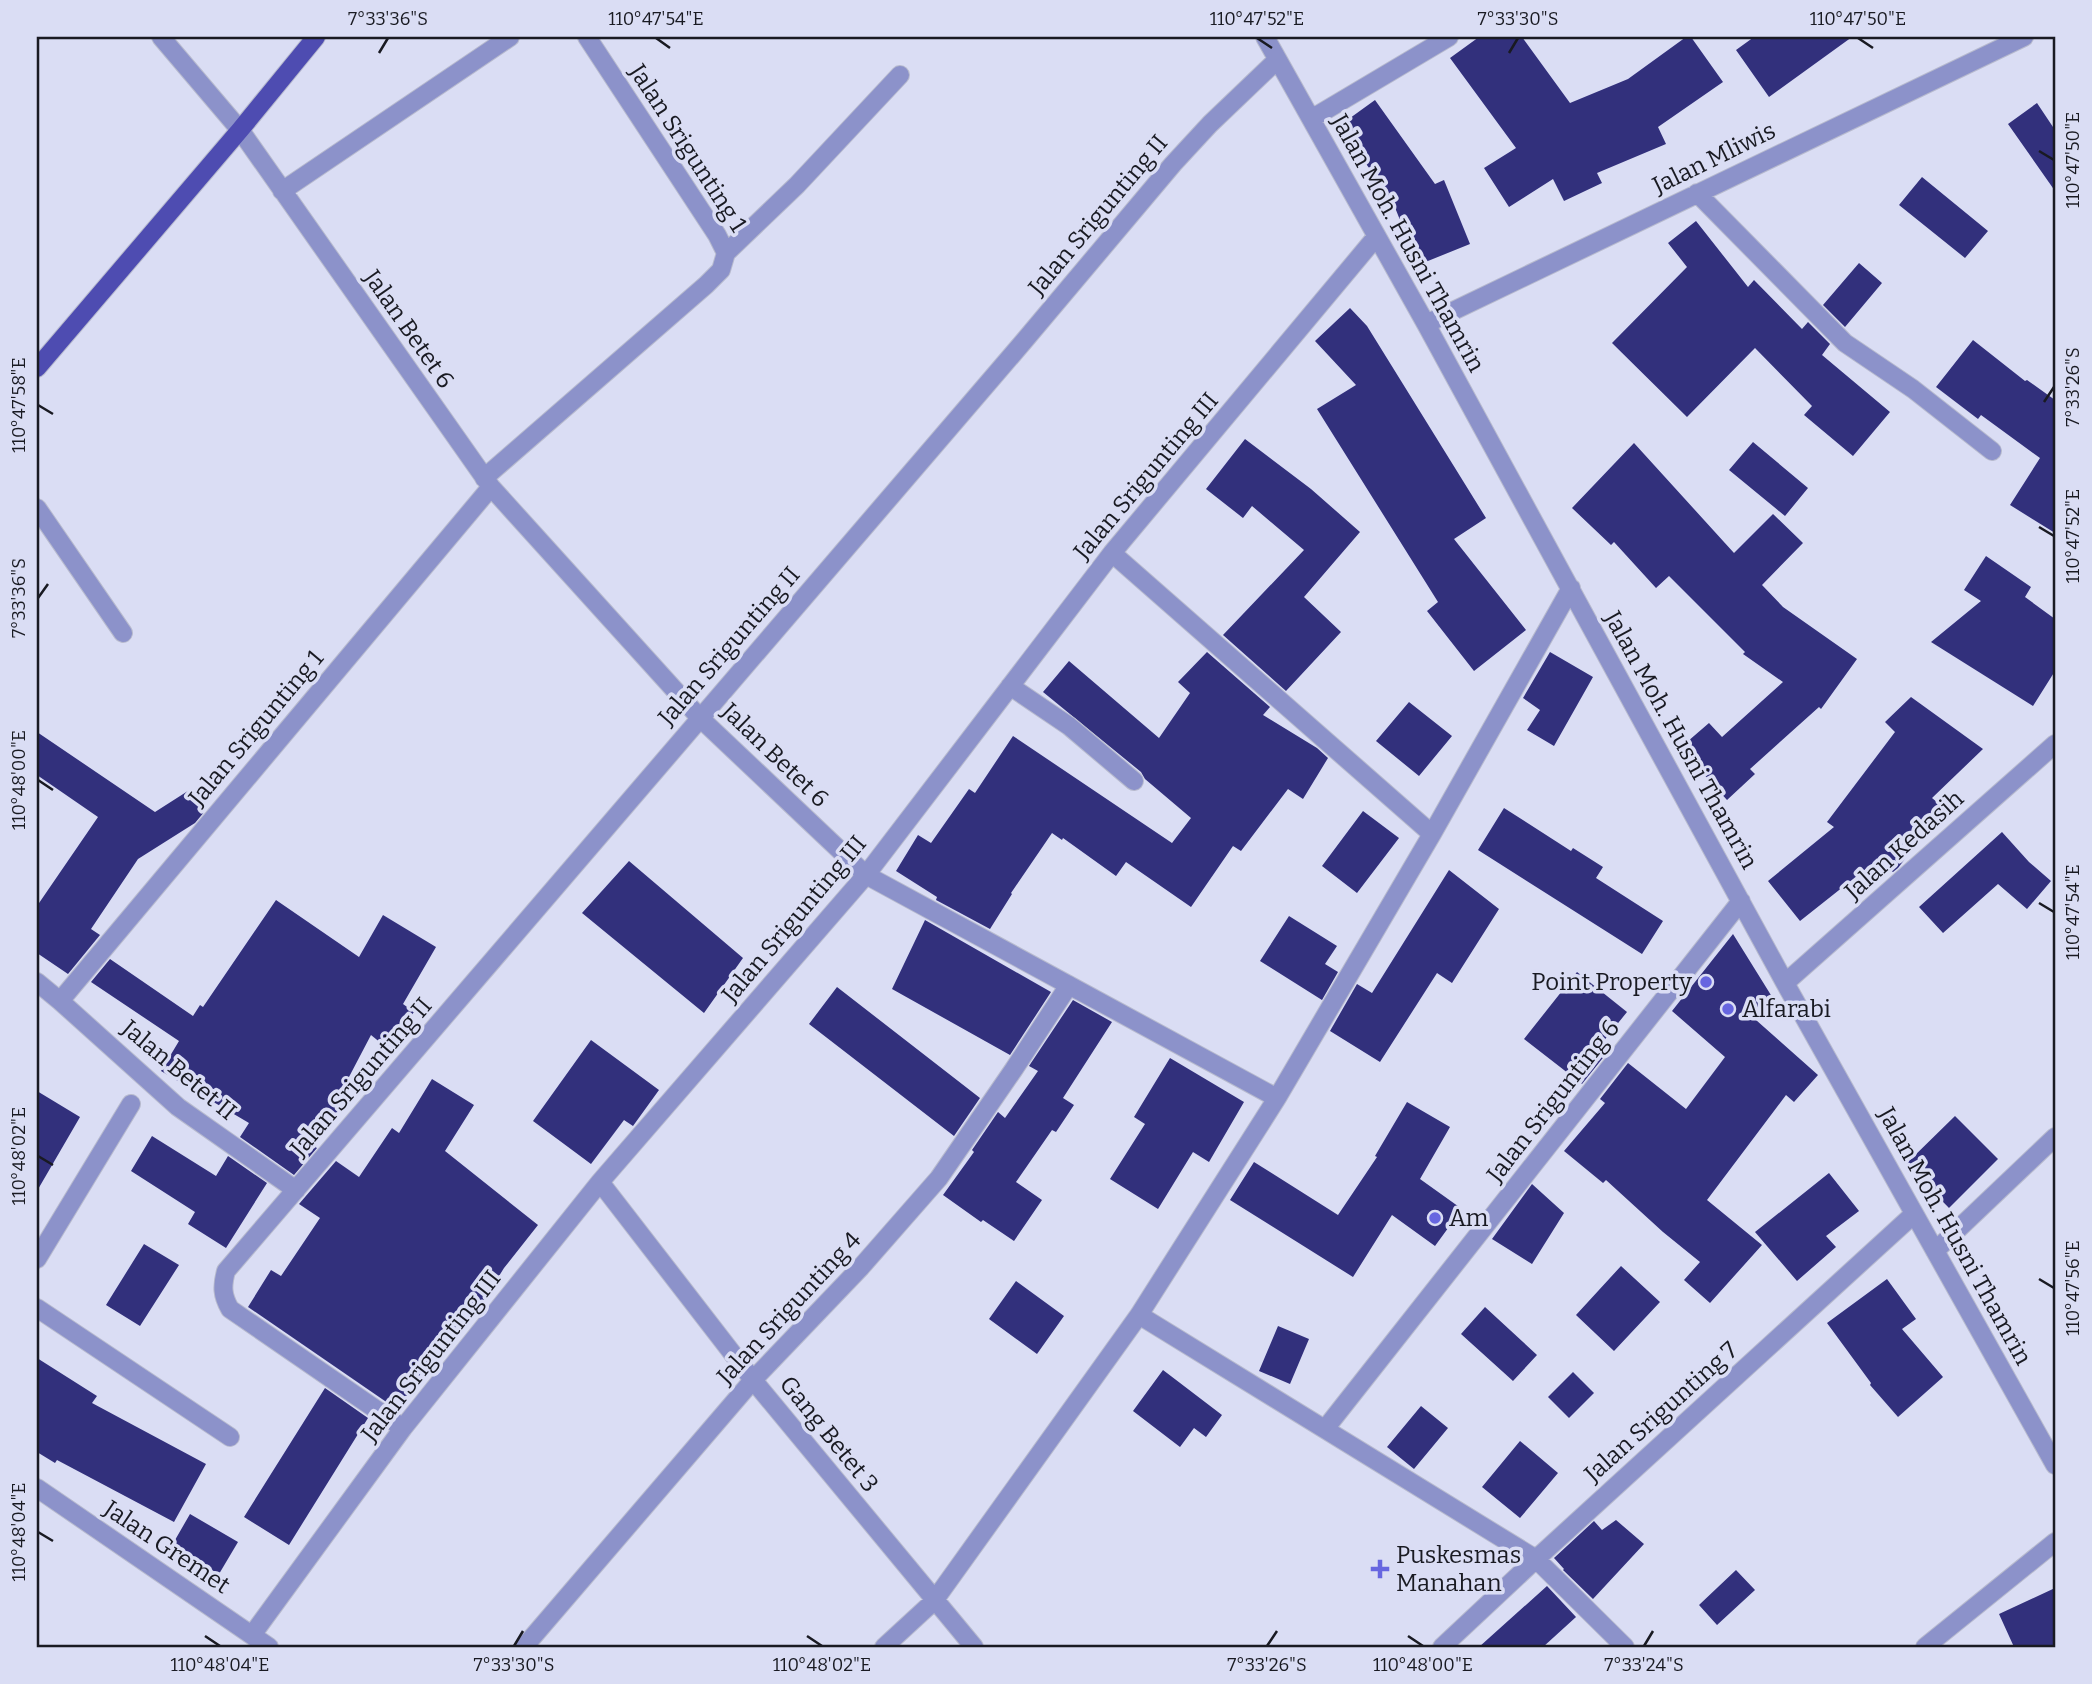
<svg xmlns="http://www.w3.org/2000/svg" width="2092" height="1684" viewBox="0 0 2092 1684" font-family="Bitter,serif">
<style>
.building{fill:#32307c}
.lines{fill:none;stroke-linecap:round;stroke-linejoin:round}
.minor-casing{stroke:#b7bace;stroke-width:20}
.major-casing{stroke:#b7bace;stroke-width:20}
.minor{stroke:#8c92ca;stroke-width:18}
.major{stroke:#4e4cb1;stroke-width:18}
.ticks{fill:none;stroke:#191a22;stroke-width:2.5}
.poi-dot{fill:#6766e0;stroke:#daddf4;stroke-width:2.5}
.labels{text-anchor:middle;stroke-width:7;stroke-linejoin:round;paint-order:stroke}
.street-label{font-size:24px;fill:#191a22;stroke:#daddf4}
.poi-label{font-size:24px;fill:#191a22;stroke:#daddf4;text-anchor:start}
.neatline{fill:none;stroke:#191a22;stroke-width:2.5}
.ticks-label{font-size:18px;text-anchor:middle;fill:#191a22}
</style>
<rect width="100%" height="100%" fill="#daddf4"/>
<path class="building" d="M 1479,37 L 1522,37 L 1570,103 L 1628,79 L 1686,37 L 1691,37 L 1723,82 L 1658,127 L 1666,144 L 1597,173 L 1602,183 L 1564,201 L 1553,179 L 1509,207 L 1484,168 L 1516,148 L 1450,58 Z
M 1754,37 L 1852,37 L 1769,97 L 1736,50 Z
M 1375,100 L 1435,184 L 1444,180 L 1470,244 L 1418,265 L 1392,200 L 1339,126 Z
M 2037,103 L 2055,130 L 2055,191 L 2008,124 Z
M 1922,177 L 1988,231 L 1965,258 L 1899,205 Z
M 1696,221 L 1748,287 L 1754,280 L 1802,329 L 1808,322 L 1830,344 L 1822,355 L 1890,412 L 1853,456 L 1804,415 L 1812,406 L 1755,348 L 1687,417 L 1612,343 L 1687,267 L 1668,243 Z
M 1859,263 L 1882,283 L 1845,327 L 1823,305 Z
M 1350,308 L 1367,326 L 1486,518 L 1454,539 L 1526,630 L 1474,671 L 1427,611 L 1438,602 L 1317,409 L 1356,385 L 1315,341 Z
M 1973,340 L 2025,381 L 2027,380 L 2055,400 L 2055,533 L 2010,505 L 2040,458 L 1981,415 L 1978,419 L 1936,387 Z
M 1245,439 L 1311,489 L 1360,532 L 1304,597 L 1341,632 L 1286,691 L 1223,635 L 1304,550 L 1252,506 L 1243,518 L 1206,489 Z
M 1753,442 L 1808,488 L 1785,516 L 1729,470 Z
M 1634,443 L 1734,553 L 1773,514 L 1803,543 L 1762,585 L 1783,607 L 1857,659 L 1821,709 L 1819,707 L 1750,769 L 1755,774 L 1727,800 L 1680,748 L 1709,723 L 1722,737 L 1783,682 L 1743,654 L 1745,652 L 1669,576 L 1656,588 L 1614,542 L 1611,545 L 1572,508 Z
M 1986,556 L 2031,587 L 2025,597 L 2055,619 L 2055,671 L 2033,706 L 1931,642 L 1981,601 L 1964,590 Z
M 1207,652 L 1270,707 L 1263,715 L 1317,748 L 1328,758 L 1303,799 L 1288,789 L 1241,851 L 1233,846 L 1191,907 L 1126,862 L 1116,876 L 1063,838 L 1062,840 L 1052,833 L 1011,893 L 1012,894 L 990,929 L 936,900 L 937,897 L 896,871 L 918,835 L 931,843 L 969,789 L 975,793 L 1013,736 L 1172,843 L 1191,818 L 1145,779 L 1141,772 L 1043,692 L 1069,661 L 1159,738 L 1190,693 L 1178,682 Z
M 1550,652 L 1593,677 L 1554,746 L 1527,730 L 1540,710 L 1523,698 Z
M 1911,697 L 1983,749 L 1932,798 L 1944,808 L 1898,868 L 1893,872 L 1877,860 L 1800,921 L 1768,881 L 1834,827 L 1827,822 L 1895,732 L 1885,722 Z
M 1409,702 L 1452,736 L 1419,776 L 1376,741 Z
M 37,732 L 155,812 L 191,789 L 205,811 L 195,823 L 138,859 L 91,929 L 100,935 L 68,974 L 37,953 L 37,906 L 98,817 L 37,775 Z
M 1504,808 L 1571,851 L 1573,848 L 1603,867 L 1596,878 L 1663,921 L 1642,954 L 1478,850 Z
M 1363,811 L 1399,838 L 1357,893 L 1322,866 Z
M 2002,832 L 2029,862 L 2051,881 L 2027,909 L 1998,884 L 1943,933 L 1919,907 Z
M 629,861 L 743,958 L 704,1013 L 582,913 Z
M 1449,870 L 1499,909 L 1452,983 L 1437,973 L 1380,1062 L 1330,1031 L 1357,984 L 1372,993 Z
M 276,900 L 359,957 L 383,915 L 436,947 L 403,1004 L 414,1012 L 387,1048 L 371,1035 L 339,1096 L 345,1100 L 315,1147 L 317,1148 L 294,1175 L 240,1137 L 249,1123 L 161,1071 L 179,1041 L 91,982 L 110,959 L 193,1016 L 200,1005 L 203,1007 Z
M 1289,916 L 1337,946 L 1325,964 L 1338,972 L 1322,1000 L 1260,961 Z
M 925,920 L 1051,992 L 1010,1055 L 892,989 Z
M 1733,934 L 1774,1000 L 1756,1020 L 1818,1075 L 1794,1102 L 1786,1095 L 1707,1200 L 1762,1245 L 1710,1303 L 1684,1280 L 1700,1262 L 1663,1232 L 1606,1180 L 1603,1183 L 1564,1151 L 1605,1103 L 1600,1099 L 1628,1063 L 1686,1109 L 1725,1057 L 1672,1011 Z
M 1577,972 L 1627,1012 L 1602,1043 L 1610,1049 L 1582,1084 L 1524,1039 Z
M 837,987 L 980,1098 L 954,1136 L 809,1024 Z
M 1073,1000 L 1112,1022 L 1063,1098 L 1074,1105 L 1056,1132 L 1052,1130 L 1016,1182 L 1042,1200 L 1014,1241 L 983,1220 L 981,1222 L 943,1195 L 974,1152 L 972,1150 L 998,1112 L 1005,1118 L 1038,1071 L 1029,1066 Z
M 591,1040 L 659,1090 L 633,1126 L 624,1120 L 591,1164 L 533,1121 Z
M 1170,1058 L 1244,1102 L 1209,1162 L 1193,1152 L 1158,1209 L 1110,1179 L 1145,1124 L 1134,1117 Z
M 432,1079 L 474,1105 L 445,1151 L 538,1225 L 504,1268 L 471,1321 L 464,1317 L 421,1373 L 398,1410 L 248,1307 L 271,1270 L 281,1276 L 320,1218 L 299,1204 L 336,1161 L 359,1177 L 392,1128 L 399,1133 Z
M 37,1091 L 80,1117 L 37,1191 Z
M 1407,1102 L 1450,1127 L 1420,1179 L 1462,1209 L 1435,1246 L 1392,1215 L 1353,1277 L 1230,1200 L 1254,1162 L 1338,1215 L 1377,1157 L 1375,1156 Z
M 1955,1116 L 1998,1159 L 1949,1208 L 1906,1164 Z
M 152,1136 L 216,1176 L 228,1156 L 267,1183 L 226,1248 L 188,1224 L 195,1212 L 131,1171 Z
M 1829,1173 L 1859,1211 L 1826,1236 L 1836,1247 L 1797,1281 L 1755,1232 Z
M 1532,1184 L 1564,1213 L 1532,1264 L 1492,1239 Z
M 144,1244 L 179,1265 L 140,1326 L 106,1305 Z
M 1621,1266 L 1660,1302 L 1614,1351 L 1576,1315 Z
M 1887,1279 L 1916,1319 L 1902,1329 L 1943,1377 L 1898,1417 L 1870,1385 L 1871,1383 L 1827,1323 Z
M 1016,1281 L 1064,1316 L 1037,1354 L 989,1319 Z
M 1485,1307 L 1537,1355 L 1513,1381 L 1461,1334 Z
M 1278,1326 L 1309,1339 L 1290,1384 L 1259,1371 Z
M 37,1358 L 97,1396 L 92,1403 L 206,1464 L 174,1522 L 57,1460 L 55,1463 L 37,1452 Z
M 1163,1370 L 1222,1415 L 1206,1437 L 1194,1428 L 1180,1447 L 1133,1411 Z
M 1573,1372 L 1594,1393 L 1569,1418 L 1548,1397 Z
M 325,1388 L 368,1418 L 289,1545 L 244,1517 Z
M 1421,1406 L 1448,1428 L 1414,1469 L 1387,1447 Z
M 1520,1441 L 1558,1473 L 1520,1518 L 1482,1487 Z
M 190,1514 L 238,1542 L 219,1574 L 171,1547 Z
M 1616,1520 L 1644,1544 L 1593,1599 L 1563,1570 L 1564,1569 L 1554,1558 L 1594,1521 L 1602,1530 Z
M 1736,1570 L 1755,1590 L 1717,1625 L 1699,1605 Z
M 1547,1586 L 1576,1617 L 1543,1647 L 1479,1647 Z
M 2055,1588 L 2055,1647 L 2014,1647 L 1999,1614 Z"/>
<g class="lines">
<defs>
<path id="minor" d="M 161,37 L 240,130 L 491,487 L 700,718 L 866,875 L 1277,1098
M 1265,37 L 1426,324 L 1785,983 L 2055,1465
M 1311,119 L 1449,37
M 282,191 L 510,37
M 1697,193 L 1845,343 L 1913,389 L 1992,451
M 726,253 L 797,185 L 900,75
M 1426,324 L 2024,37
M 484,478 L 706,285 L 721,270 L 726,253 L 717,235 L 587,37
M 37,508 L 123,633
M 1112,553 L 1432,834
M 1010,686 L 1069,726 L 1134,781
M 37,982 L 60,1001 L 178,1107 L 296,1190
M 1785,983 L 2055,744
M 60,1001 L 491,487
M 600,1182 L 753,1380 L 974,1647
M 1935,1251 L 2055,1137
M 37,1259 L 131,1104
M 37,1308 L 230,1437
M 1139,1315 L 1536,1559 L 1625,1647
M 403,1428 L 230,1309 C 222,1295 222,1286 226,1271 L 1024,341 L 1173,164 L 1210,124 L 1277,60
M 1325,1429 L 1741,901
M 37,1488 L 269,1647
M 252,1635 L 403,1428 L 600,1182 L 866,875 L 1112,553 L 1376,237
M 524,1647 L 753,1380 L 861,1267 L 939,1178 L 1014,1069 L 1069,985
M 884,1647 L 934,1601 L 1139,1315 L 1277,1098 L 1432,834 L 1571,588
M 1442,1647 L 1536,1559 L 1914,1214
M 1925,1647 L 2055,1542"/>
<path id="major" d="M 37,368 L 240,130 L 316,37"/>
</defs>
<use href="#minor" class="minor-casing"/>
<use href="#major" class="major-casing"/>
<use href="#minor" class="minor"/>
<use href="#major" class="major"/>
</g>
<path class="ticks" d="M 656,38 L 670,48M 1257,38 L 1272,48M 1858,38 L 1873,48M 379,53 L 388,38M 1509,53 L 1518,38M 2039,151 L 2054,160M 2044,402 L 2054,387M 38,405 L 53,414M 2039,527 L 2054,536M 38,598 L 48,584M 38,780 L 53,790M 2039,903 L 2054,912M 38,1156 L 53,1165M 2039,1279 L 2054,1288M 38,1532 L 53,1541M 205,1636 L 220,1646M 807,1636 L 822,1646M 1408,1636 L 1423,1646M 514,1646 L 523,1631M 1267,1646 L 1277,1631M 1644,1646 L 1653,1631"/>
<g class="poi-dot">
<circle cx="1706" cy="982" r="7"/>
<circle cx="1728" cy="1009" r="7"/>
<circle cx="1435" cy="1218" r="7"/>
<path d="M1376.5 1558.5h7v7h7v7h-7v7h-7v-7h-7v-7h7z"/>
</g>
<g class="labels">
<g class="street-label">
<text transform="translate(688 148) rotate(57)" y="8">Jalan Srigunting 1</text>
<text transform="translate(1714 158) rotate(-26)" y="8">Jalan Mliwis</text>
<text transform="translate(1098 215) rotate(-50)" y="8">Jalan Srigunting II</text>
<text transform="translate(1408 243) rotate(61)" y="8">Jalan Moh. Husni Thamrin</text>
<text transform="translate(409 329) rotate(55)" y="8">Jalan Betet 6</text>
<text transform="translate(1146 476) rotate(-50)" y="8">Jalan Srigunting III</text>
<text transform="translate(729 646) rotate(-49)" y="8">Jalan Srigunting II</text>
<text transform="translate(256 728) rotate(-50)" y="8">Jalan Srigunting 1</text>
<text transform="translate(1681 740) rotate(61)" y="8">Jalan Moh. Husni Thamrin</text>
<text transform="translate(775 755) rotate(44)" y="8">Jalan Betet 6</text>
<text transform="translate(1904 845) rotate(-42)" y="8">Jalan Kedasih</text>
<text transform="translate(794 919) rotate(-50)" y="8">Jalan Srigunting III</text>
<text transform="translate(179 1070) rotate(40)" y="8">Jalan Betet II</text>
<text transform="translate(361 1077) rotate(-49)" y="8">Jalan Srigunting II</text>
<text transform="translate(1553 1101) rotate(-52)" y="8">Jalan Srigunting 6</text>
<text transform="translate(1955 1236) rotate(61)" y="8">Jalan Moh. Husni Thamrin</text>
<text transform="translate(789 1308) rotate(-47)" y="8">Jalan Srigunting 4</text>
<text transform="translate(431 1356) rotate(-52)" y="8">Jalan Srigunting III</text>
<text transform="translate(1661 1412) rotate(-42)" y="8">Jalan Srigunting 7</text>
<text transform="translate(829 1434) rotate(51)" y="8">Gang Betet 3</text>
<text transform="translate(167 1547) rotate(34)" y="8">Jalan Gremet</text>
</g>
<g class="poi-label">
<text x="1692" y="990" text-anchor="end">Point Property</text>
<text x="1742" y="1017">Alfarabi</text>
<text x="1449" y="1226">Am</text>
<text x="1396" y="1563">Puskesmas<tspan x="1396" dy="28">Manahan</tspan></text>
</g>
</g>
<rect width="2092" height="1684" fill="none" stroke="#daddf4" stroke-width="77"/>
<rect x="38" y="38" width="2016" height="1608" class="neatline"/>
<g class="ticks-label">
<text x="388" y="25">7°33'36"S</text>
<text x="656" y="25">110°47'54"E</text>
<text x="1257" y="25">110°47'52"E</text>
<text x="1518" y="25">7°33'30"S</text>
<text x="1858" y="25">110°47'50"E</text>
<text transform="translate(2073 160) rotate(-90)" y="6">110°47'50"E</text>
<text transform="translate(2073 387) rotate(-90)" y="6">7°33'26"S</text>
<text transform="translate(19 405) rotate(-90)" y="6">110°47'58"E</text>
<text transform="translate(2073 536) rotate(-90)" y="6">110°47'52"E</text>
<text transform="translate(19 598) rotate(-90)" y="6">7°33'36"S</text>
<text transform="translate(19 780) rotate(-90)" y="6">110°48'00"E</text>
<text transform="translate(2073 912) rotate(-90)" y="6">110°47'54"E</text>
<text transform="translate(19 1156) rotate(-90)" y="6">110°48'02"E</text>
<text transform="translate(2073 1288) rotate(-90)" y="6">110°47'56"E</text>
<text transform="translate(19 1532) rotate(-90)" y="6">110°48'04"E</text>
<text x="220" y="1671">110°48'04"E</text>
<text x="514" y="1671">7°33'30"S</text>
<text x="822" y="1671">110°48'02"E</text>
<text x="1267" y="1671">7°33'26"S</text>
<text x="1423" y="1671">110°48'00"E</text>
<text x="1644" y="1671">7°33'24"S</text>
</g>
</svg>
